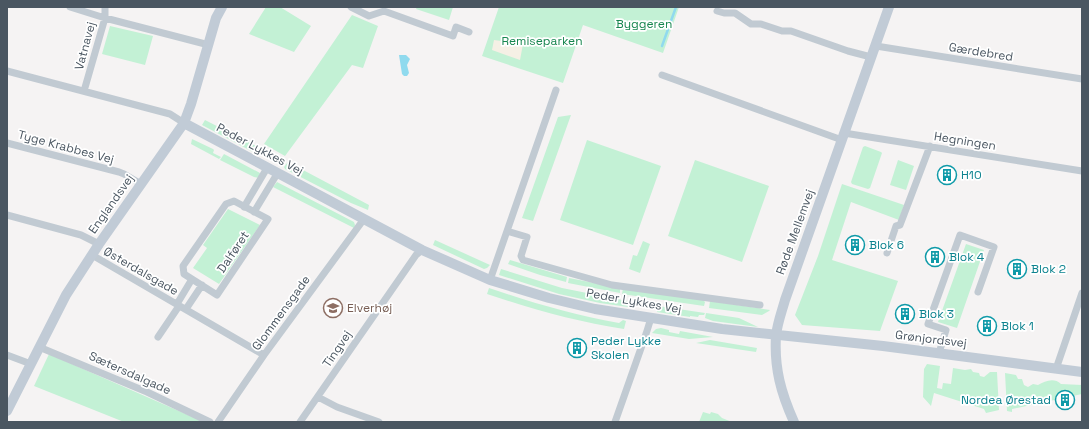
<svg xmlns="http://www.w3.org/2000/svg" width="1089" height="429" viewBox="0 0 1089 429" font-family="'Space Grotesk',sans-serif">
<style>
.green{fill:#c3f1d5}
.sand{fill:#f5f0e5}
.water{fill:#90daee}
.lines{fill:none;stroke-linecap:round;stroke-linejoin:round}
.stream{stroke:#90daee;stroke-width:2.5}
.street{stroke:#c1cad2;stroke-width:7}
.secondary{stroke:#c1cbd6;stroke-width:10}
.labels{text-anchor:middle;stroke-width:3.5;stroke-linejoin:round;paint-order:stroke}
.park-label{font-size:12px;fill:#17864f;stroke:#fff}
.street-label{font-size:12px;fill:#4a5661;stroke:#fff}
.culture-label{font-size:12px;fill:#0d838f;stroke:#fff;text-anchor:start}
.education-label{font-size:12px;fill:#785e54;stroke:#fff;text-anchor:start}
</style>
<rect width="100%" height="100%" fill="#f5f3f3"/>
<path class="green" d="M 266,7 L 280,7 L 311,26 L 294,52 L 249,34 Z
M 417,7 L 453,7 L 449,20 L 416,9 Z
M 499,7 L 679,7 L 663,53 L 583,25 L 563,83 L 482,56 Z
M 352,15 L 378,26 L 363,68 L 352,65 L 285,156 L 264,144 Z
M 110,26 L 153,36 L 145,65 L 102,54 Z
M 571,115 L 533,221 L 522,218 L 558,117 Z
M 205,120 L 256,146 L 256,151 L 253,152 L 202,125 Z
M 192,139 L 213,149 L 214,150 L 213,153 L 221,157 L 219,159 L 191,144 Z
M 587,140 L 661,166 L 633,245 L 560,220 Z
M 865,146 L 881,152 L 882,153 L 870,188 L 868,189 L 852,184 L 851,182 L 863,147 Z
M 224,154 L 260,173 L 259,178 L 254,177 L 220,160 Z
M 695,160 L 769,186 L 742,262 L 668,236 Z
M 898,160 L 914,166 L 906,190 L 890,185 Z
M 288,162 L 369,205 L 368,210 L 351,203 L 285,169 L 284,167 Z
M 277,182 L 354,222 L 355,225 L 354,228 L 273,187 Z
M 842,184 L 904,205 L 899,220 L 851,202 L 832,260 L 898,281 L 880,331 L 802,325 L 795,315 L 818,256 Z
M 228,209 L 260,225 L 219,284 L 193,268 L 207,248 L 203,245 Z
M 435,240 L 490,265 L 487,268 L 484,269 L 433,245 Z
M 643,241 L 650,244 L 640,273 L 629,269 L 633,255 L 637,256 Z
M 966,244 L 984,250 L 957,328 L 938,322 Z
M 510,260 L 567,277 L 566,282 L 540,275 L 508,264 Z
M 501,269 L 562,288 L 627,301 L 628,307 L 600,303 L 559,294 L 499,275 Z
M 569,278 L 620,288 L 620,293 L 568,283 Z
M 489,288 C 534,303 573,315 619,323 L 623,320 L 626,321 L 624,329 C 577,322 532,309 487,294 Z
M 623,288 L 703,300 L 705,302 L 704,306 L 622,294 Z
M 710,301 L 770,310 L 769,311 L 762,315 L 709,308 Z
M 658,306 L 705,313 L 704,315 L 699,315 L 698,317 L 690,316 L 690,317 L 657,312 Z
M 706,313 L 739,318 L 758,327 L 713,321 L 705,318 Z
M 661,328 L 669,330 L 669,332 L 679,334 L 680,331 L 713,337 L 689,339 L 652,333 L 656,329 Z
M 710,340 L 757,348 L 756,352 L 696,343 Z
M 49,354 L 204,422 L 124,422 L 34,386 Z
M 927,364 L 940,366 L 937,388 L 942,389 L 943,383 L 951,384 L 953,368 L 965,370 L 971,369 L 973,372 L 979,373 L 980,376 L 984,377 L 990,372 L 997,372 L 999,410 L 986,413 L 984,409 L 934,393 L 931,406 L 923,397 L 924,369 Z
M 1005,373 L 1016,375 L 1018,379 L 1022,379 L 1024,385 L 1028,387 L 1033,384 L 1038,385 C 1045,381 1054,377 1061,384 L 1082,385 L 1082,394 L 1012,409 L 1012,412 L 1007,411 Z
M 703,412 L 710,414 L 711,412 L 718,414 L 722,418 L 732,422 L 699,422 Z"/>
<path class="sand" d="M 494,40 L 523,44 L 520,60 L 492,50 Z"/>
<path class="water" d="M 399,55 L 406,55 L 410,59 L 407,65 L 409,73 L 407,76 L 404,76 L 402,74 Z"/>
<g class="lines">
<path class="stream" d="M 662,46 L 676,7"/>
<path class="street" d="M 70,7 L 105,18 L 209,45
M 351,7 L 369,16 L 384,11 L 453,36 L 456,27 L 469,32
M 717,11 L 724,13 L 735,13 L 751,24 L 761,24 L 782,31 L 791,31 L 848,51 L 871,57
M 876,46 L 1082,79
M 7,71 L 170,114 L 184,123
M 662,75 L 842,140
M 84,91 L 105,18 L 105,7
M 844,133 L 1082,171
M 7,143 L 119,172 L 124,174 L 141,184
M 234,201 L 268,219 L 217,295 L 184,274 L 183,266 L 226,204 Z
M 244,207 L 267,168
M 254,212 L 277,174
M 7,215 L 81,235 L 99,244
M 507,231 L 527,237 L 521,256 L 523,260 L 612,285 L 760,305
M 887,253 L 896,226 L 900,225 L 930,146
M 92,255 L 264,355
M 490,280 L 556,90
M 177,304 L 192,279
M 186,309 L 202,285
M 158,337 L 179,306
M 39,347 L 147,392 L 210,422
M 939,353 L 946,330 L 928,324 L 960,235 L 994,247 L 978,292
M 7,355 L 31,364
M 1056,369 L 1082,293
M 318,397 L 337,407 L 379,422
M 218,422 L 264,355 L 364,219
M 300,422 L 416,255 L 422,250
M 615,422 L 646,334 L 651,318"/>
<path class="secondary" d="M 184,123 L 422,250 L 490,280 L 549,298 L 595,309 L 722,329 L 883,346 L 1082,372
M 7,411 L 66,295 L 99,244 L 184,123 L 191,104 L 216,18 L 222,7
M 794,422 C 781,393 774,368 776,336 C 777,324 782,311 785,300 L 889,7"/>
</g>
<defs>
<symbol id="building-ring" viewBox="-11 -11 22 22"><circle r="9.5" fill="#fff" stroke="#0f9aa8" stroke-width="1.5"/><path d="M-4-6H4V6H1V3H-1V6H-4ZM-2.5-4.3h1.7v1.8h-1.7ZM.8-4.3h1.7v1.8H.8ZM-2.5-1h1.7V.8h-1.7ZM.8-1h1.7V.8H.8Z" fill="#0f9aa8"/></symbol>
<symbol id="school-ring" viewBox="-11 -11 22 22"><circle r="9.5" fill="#fff" stroke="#8d6e63" stroke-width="1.5"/><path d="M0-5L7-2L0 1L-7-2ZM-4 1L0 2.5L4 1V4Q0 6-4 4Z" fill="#8d6e63"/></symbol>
</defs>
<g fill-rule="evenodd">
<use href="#building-ring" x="936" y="164" width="22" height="22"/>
<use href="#building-ring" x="844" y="234" width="22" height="22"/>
<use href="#building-ring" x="924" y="246" width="22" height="22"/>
<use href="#building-ring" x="1006" y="258" width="22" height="22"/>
<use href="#school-ring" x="322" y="297" width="22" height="22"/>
<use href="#building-ring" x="894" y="303" width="22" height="22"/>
<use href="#building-ring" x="976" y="315" width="22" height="22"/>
<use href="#building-ring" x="566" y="337" width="22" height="22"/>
<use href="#building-ring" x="1054" y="389" width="22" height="22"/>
</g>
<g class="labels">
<g class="park-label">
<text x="644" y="28">Byggeren</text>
<text x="542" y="45">Remiseparken</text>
</g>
<g class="street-label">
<text transform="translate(85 46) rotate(-75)" y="4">Vatnavej</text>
<text transform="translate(981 52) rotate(9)" y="4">Gærdebred</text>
<text transform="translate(965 141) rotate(9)" y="4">Hegningen</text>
<text transform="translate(66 147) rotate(15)" y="4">Tyge Krabbes Vej</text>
<text transform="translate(260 149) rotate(28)" y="4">Peder Lykkes Vej</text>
<text transform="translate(111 204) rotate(-55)" y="4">Englandsvej</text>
<text transform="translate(795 232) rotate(-70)" y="4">Røde Mellemvej</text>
<text transform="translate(233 252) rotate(-56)" y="4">Dalføret</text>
<text transform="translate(141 271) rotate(30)" y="4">Østerdalsgade</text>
<text transform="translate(634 301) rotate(10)" y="4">Peder Lykkes Vej</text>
<text transform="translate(281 313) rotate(-54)" y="4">Glommensgade</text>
<text transform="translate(931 339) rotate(7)" y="4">Grønjordsvej</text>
<text transform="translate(337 349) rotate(-56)" y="4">Tingvej</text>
<text transform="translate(130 373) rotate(24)" y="4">Sætersdalgade</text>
</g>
<g class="culture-label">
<text x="961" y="179">H10</text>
<text x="869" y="249">Blok 6</text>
<text x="949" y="261">Blok 4</text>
<text x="1031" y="273">Blok 2</text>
<text x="919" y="318">Blok 3</text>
<text x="1001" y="330">Blok 1</text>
<text x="591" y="345">Peder Lykke<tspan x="591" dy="14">Skolen</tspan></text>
<text x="1051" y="404" text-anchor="end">Nordea Ørestad</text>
</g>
<g class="education-label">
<text x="347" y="312">Elverhøj</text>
</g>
</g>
<rect width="1089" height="429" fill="none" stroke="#4a5661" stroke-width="16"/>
</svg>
